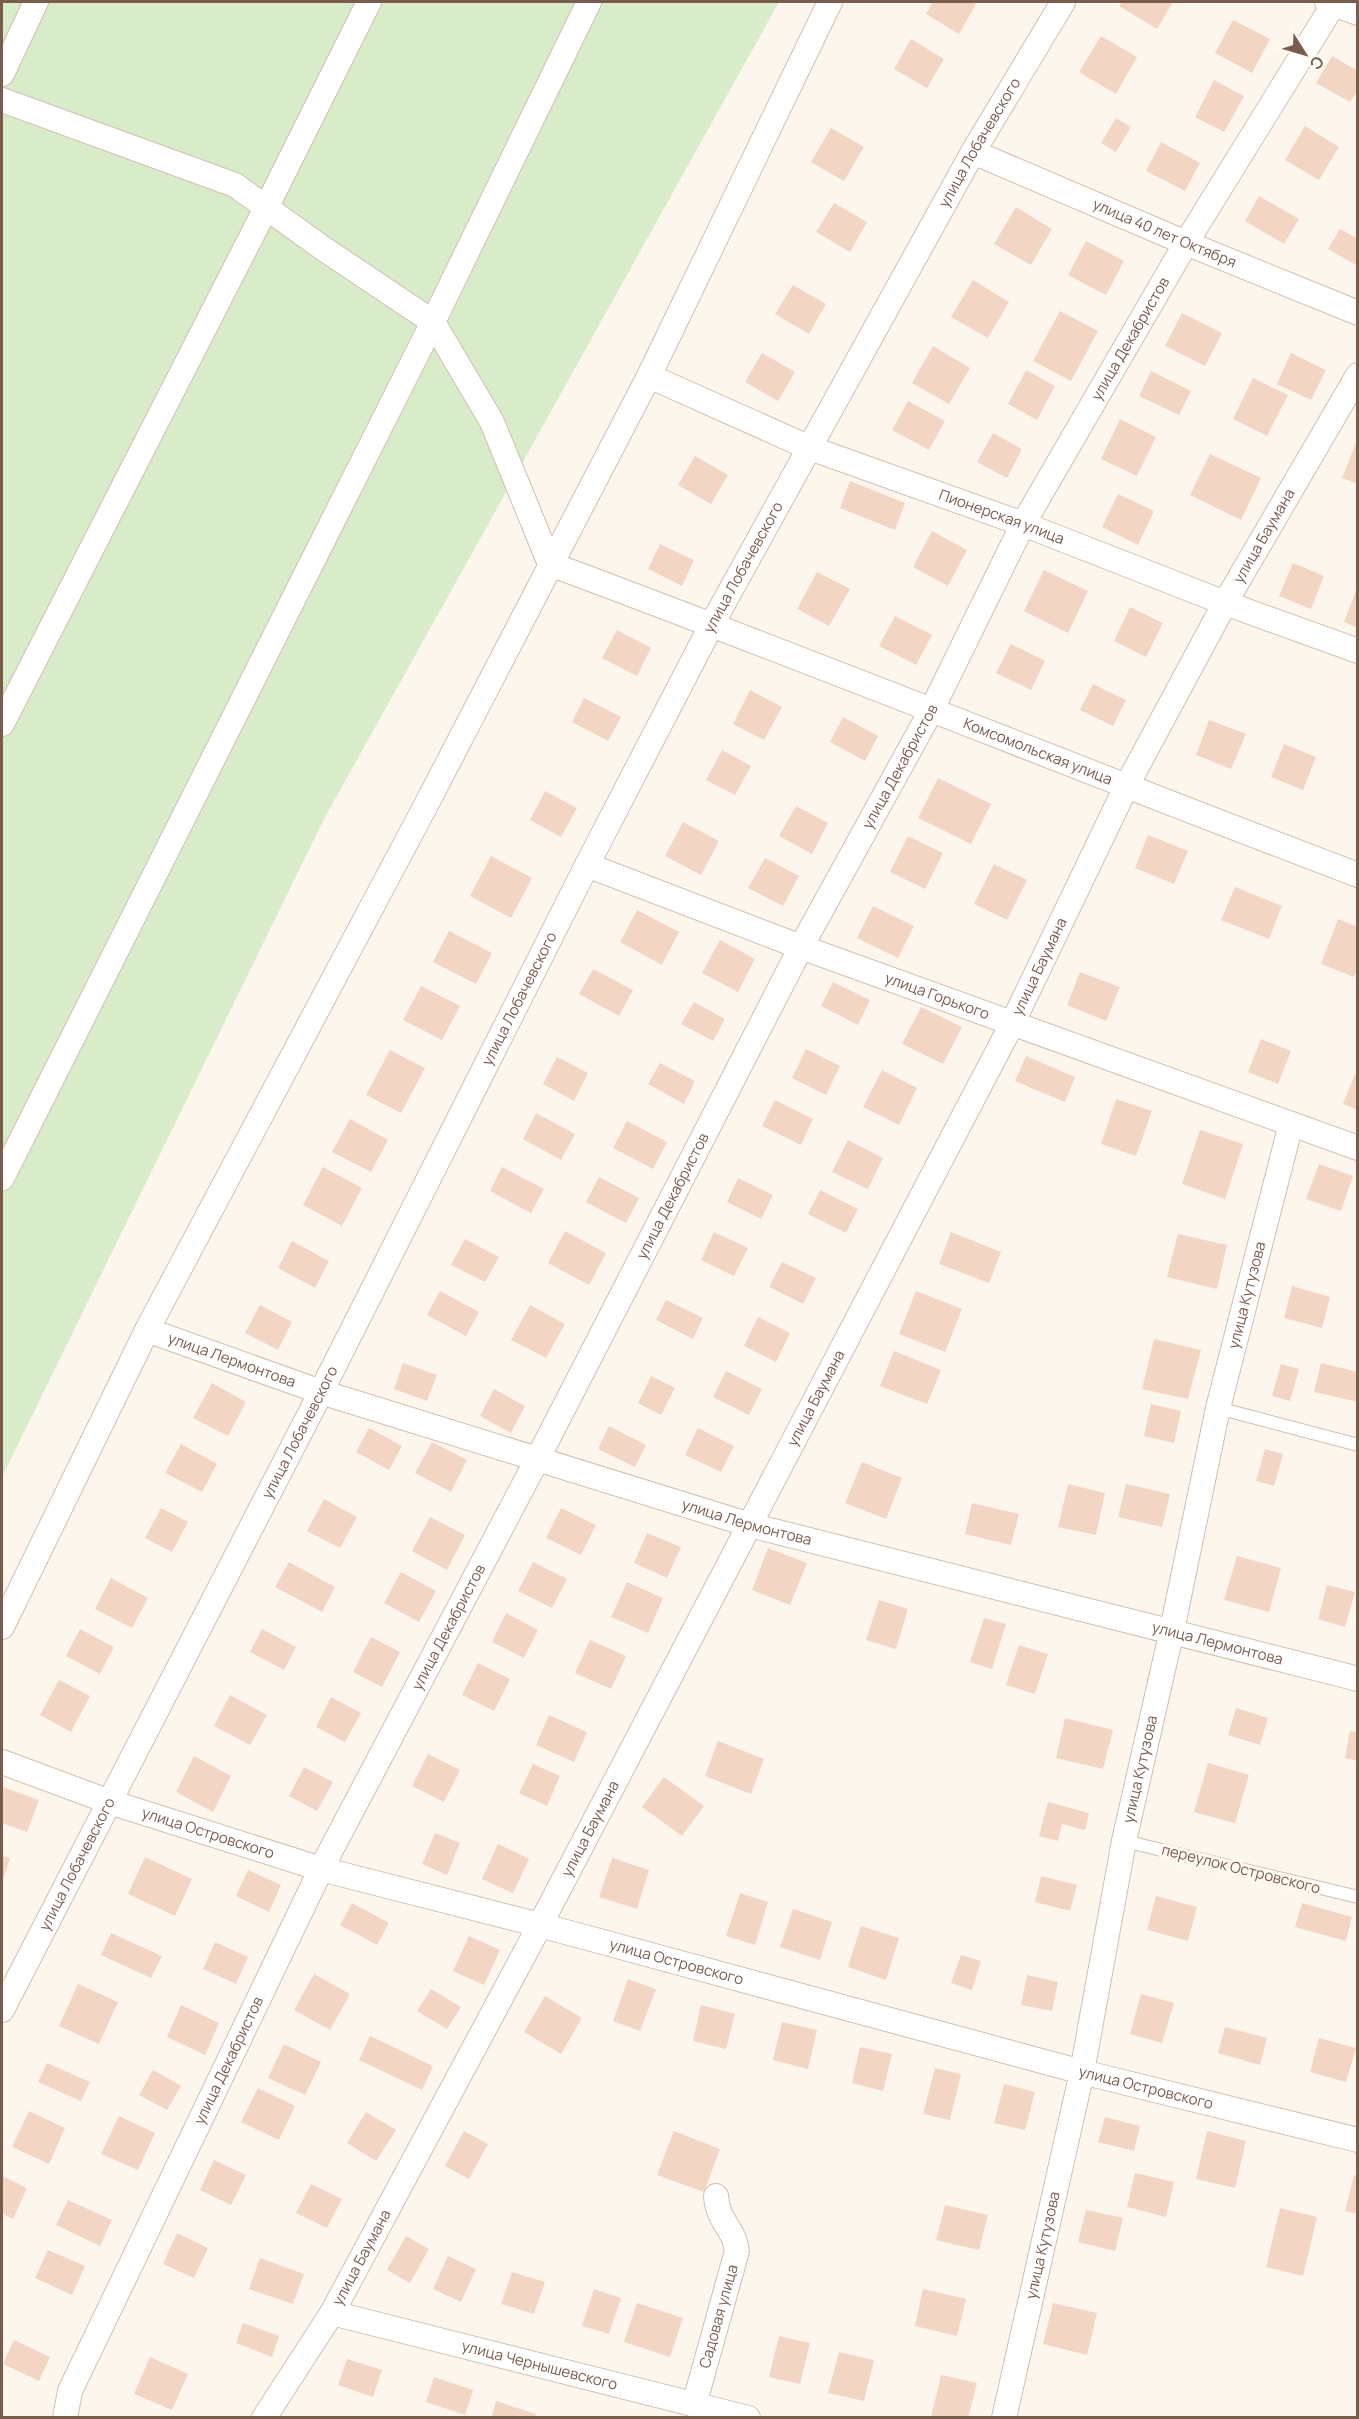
<svg xmlns="http://www.w3.org/2000/svg" width="1359" height="2419" viewBox="0 0 1359 2419" font-family="Manrope,sans-serif">
<style>
.green{fill:#d8ecc9}
.building{fill:#f3d5c3}
.lines{fill:none;stroke-linecap:round;stroke-linejoin:round}
.service-casing{stroke:#d1beb0;stroke-width:14}
.minor-casing{stroke:#d1beb0;stroke-width:26}
.service{stroke:#fff;stroke-width:12}
.minor{stroke:#fff;stroke-width:24}
.labels{text-anchor:middle;stroke-width:6;stroke-linejoin:round;paint-order:stroke}
.street-label{font-size:15px;fill:#7a5c4d;stroke:#fffaf3}
</style>
<rect width="100%" height="100%" fill="#fdf6ec"/>
<path class="green" d="M 2,2 L 779,2 L 324,819 L 2,1477 Z"/>
<path class="building" d="M 933,2 L 971,2 L 976,4 L 959,34 L 926,14 Z
M 1122,2 L 1173,2 L 1157,29 L 1119,6 Z
M 1233,20 L 1270,39 L 1252,73 L 1215,53 Z
M 1101,36 L 1137,57 L 1116,94 L 1079,72 Z
M 911,39 L 944,59 L 927,88 L 894,69 Z
M 1332,56 L 1358,71 L 1358,90 L 1350,102 L 1316,83 Z
M 1214,80 L 1244,96 L 1224,132 L 1195,117 Z
M 1116,118 L 1131,127 L 1116,152 L 1101,143 Z
M 1305,126 L 1339,147 L 1319,180 L 1285,160 Z
M 831,128 L 864,147 L 844,181 L 811,162 Z
M 1161,142 L 1200,163 L 1185,191 L 1146,171 Z
M 1259,196 L 1299,219 L 1284,244 L 1245,221 Z
M 834,203 L 867,222 L 850,252 L 816,232 Z
M 1016,207 L 1052,229 L 1031,265 L 994,244 Z
M 1340,229 L 1358,239 L 1358,266 L 1328,249 Z
M 1086,241 L 1124,261 L 1106,295 L 1068,275 Z
M 973,280 L 1009,302 L 988,338 L 951,317 Z
M 793,285 L 826,304 L 809,334 L 775,314 Z
M 1060,311 L 1098,331 L 1071,381 L 1033,361 Z
M 1182,313 L 1222,333 L 1205,366 L 1165,346 Z
M 933,346 L 970,368 L 949,404 L 912,383 Z
M 762,353 L 795,372 L 778,401 L 745,382 Z
M 1291,353 L 1326,370 L 1311,400 L 1277,384 Z
M 1026,370 L 1055,386 L 1037,420 L 1008,404 Z
M 1151,371 L 1191,391 L 1179,415 L 1139,396 Z
M 1253,378 L 1288,395 L 1267,436 L 1233,419 Z
M 908,401 L 945,421 L 929,450 L 892,430 Z
M 1120,419 L 1156,437 L 1137,476 L 1101,459 Z
M 993,433 L 1022,449 L 1007,478 L 977,462 Z
M 1357,440 L 1358,440 L 1358,484 L 1342,478 Z
M 1210,454 L 1261,478 L 1241,520 L 1190,495 Z
M 695,456 L 728,475 L 711,504 L 678,485 Z
M 850,481 L 905,503 L 895,530 L 840,508 Z
M 1118,494 L 1154,511 L 1138,545 L 1102,527 Z
M 932,531 L 967,550 L 948,586 L 913,567 Z
M 660,544 L 694,560 L 682,586 L 648,569 Z
M 1293,563 L 1324,576 L 1311,609 L 1279,596 Z
M 1044,570 L 1088,591 L 1068,633 L 1024,611 Z
M 817,572 L 850,589 L 829,626 L 797,609 Z
M 1357,588 L 1358,588 L 1358,628 L 1344,622 Z
M 1130,607 L 1163,623 L 1146,657 L 1114,641 Z
M 895,616 L 932,635 L 916,665 L 879,646 Z
M 617,630 L 651,648 L 637,676 L 602,658 Z
M 1011,644 L 1045,661 L 1031,690 L 996,673 Z
M 1093,684 L 1126,700 L 1113,726 L 1080,710 Z
M 750,690 L 782,707 L 764,740 L 733,724 Z
M 584,698 L 621,717 L 608,741 L 572,722 Z
M 843,717 L 878,736 L 865,761 L 830,742 Z
M 1209,720 L 1246,734 L 1231,769 L 1196,755 Z
M 1284,744 L 1316,757 L 1303,790 L 1271,777 Z
M 722,750 L 751,766 L 735,795 L 706,780 Z
M 938,778 L 991,804 L 971,844 L 918,818 Z
M 545,791 L 577,808 L 561,837 L 530,820 Z
M 796,806 L 828,823 L 812,854 L 779,836 Z
M 683,822 L 719,841 L 701,875 L 665,856 Z
M 1148,835 L 1188,851 L 1174,884 L 1135,868 Z
M 908,836 L 943,853 L 925,889 L 890,872 Z
M 491,856 L 532,878 L 511,918 L 470,896 Z
M 765,858 L 799,876 L 783,906 L 748,888 Z
M 994,864 L 1027,880 L 1007,920 L 974,904 Z
M 1235,887 L 1282,906 L 1269,939 L 1221,920 Z
M 873,906 L 914,926 L 898,958 L 857,938 Z
M 637,910 L 679,932 L 662,965 L 620,942 Z
M 1338,919 L 1358,927 L 1358,968 L 1354,977 L 1321,964 Z
M 449,931 L 492,953 L 476,984 L 433,962 Z
M 720,940 L 755,959 L 738,992 L 702,973 Z
M 593,969 L 633,990 L 619,1016 L 579,994 Z
M 1080,972 L 1120,987 L 1106,1021 L 1067,1005 Z
M 833,982 L 870,1000 L 858,1025 L 821,1006 Z
M 421,986 L 460,1006 L 442,1040 L 403,1020 Z
M 694,1002 L 725,1019 L 713,1041 L 681,1024 Z
M 921,1007 L 962,1027 L 943,1064 L 902,1044 Z
M 1261,1039 L 1291,1051 L 1278,1084 L 1248,1072 Z
M 806,1049 L 840,1066 L 826,1095 L 792,1078 Z
M 390,1050 L 425,1068 L 401,1113 L 366,1095 Z
M 1026,1056 L 1075,1077 L 1065,1102 L 1015,1081 Z
M 557,1057 L 588,1073 L 574,1101 L 543,1084 Z
M 660,1063 L 695,1081 L 684,1104 L 648,1084 Z
M 882,1070 L 917,1088 L 899,1125 L 863,1107 Z
M 1355,1074 L 1358,1075 L 1358,1110 L 1343,1104 Z
M 1116,1099 L 1152,1111 L 1136,1156 L 1101,1144 Z
M 775,1100 L 813,1119 L 801,1145 L 762,1126 Z
M 536,1113 L 575,1134 L 561,1160 L 523,1139 Z
M 350,1119 L 388,1140 L 371,1172 L 332,1152 Z
M 627,1121 L 667,1142 L 653,1169 L 613,1148 Z
M 1200,1130 L 1243,1144 L 1225,1199 L 1182,1184 Z
M 848,1140 L 883,1158 L 868,1189 L 832,1172 Z
M 1319,1164 L 1353,1176 L 1341,1211 L 1306,1199 Z
M 323,1167 L 362,1188 L 342,1226 L 303,1205 Z
M 502,1167 L 544,1189 L 531,1213 L 490,1191 Z
M 599,1177 L 639,1198 L 626,1223 L 586,1202 Z
M 738,1178 L 773,1195 L 761,1219 L 727,1202 Z
M 820,1190 L 858,1209 L 846,1233 L 808,1214 Z
M 565,1231 L 606,1253 L 589,1285 L 548,1263 Z
M 714,1232 L 748,1248 L 734,1276 L 701,1260 Z
M 951,1232 L 1001,1252 L 989,1283 L 939,1264 Z
M 1178,1234 L 1227,1245 L 1217,1289 L 1167,1277 Z
M 465,1239 L 499,1257 L 485,1282 L 451,1265 Z
M 292,1241 L 329,1261 L 315,1288 L 278,1268 Z
M 782,1262 L 816,1278 L 803,1304 L 769,1287 Z
M 1292,1286 L 1330,1297 L 1322,1328 L 1284,1318 Z
M 440,1291 L 479,1312 L 466,1336 L 427,1315 Z
M 916,1291 L 962,1309 L 945,1352 L 899,1334 Z
M 666,1300 L 703,1318 L 693,1339 L 656,1320 Z
M 260,1305 L 292,1322 L 278,1350 L 245,1333 Z
M 530,1305 L 565,1324 L 546,1358 L 511,1340 Z
M 758,1317 L 790,1333 L 776,1362 L 744,1346 Z
M 1154,1339 L 1201,1350 L 1188,1399 L 1142,1389 Z
M 894,1351 L 941,1370 L 927,1404 L 880,1386 Z
M 403,1363 L 437,1375 L 427,1401 L 394,1389 Z
M 1321,1363 L 1358,1372 L 1358,1402 L 1314,1392 Z
M 1281,1364 L 1299,1369 L 1290,1401 L 1272,1396 Z
M 726,1371 L 762,1389 L 749,1415 L 713,1397 Z
M 651,1376 L 675,1388 L 661,1415 L 638,1403 Z
M 212,1383 L 246,1402 L 228,1436 L 193,1418 Z
M 494,1389 L 525,1406 L 511,1433 L 480,1416 Z
M 1151,1404 L 1181,1411 L 1174,1443 L 1144,1436 Z
M 609,1426 L 646,1445 L 635,1467 L 598,1449 Z
M 369,1428 L 402,1446 L 389,1470 L 356,1452 Z
M 698,1428 L 734,1446 L 721,1472 L 685,1455 Z
M 432,1442 L 467,1460 L 451,1492 L 415,1473 Z
M 181,1444 L 217,1464 L 202,1492 L 165,1473 Z
M 1265,1449 L 1283,1454 L 1274,1486 L 1256,1481 Z
M 862,1462 L 902,1478 L 886,1519 L 845,1503 Z
M 1068,1484 L 1105,1493 L 1096,1535 L 1058,1527 Z
M 1126,1484 L 1170,1494 L 1162,1527 L 1118,1517 Z
M 324,1499 L 357,1517 L 340,1548 L 307,1531 Z
M 972,1503 L 1019,1514 L 1011,1545 L 965,1534 Z
M 161,1508 L 188,1522 L 172,1552 L 145,1538 Z
M 561,1508 L 596,1525 L 581,1555 L 546,1538 Z
M 430,1517 L 465,1535 L 447,1570 L 412,1551 Z
M 647,1533 L 681,1547 L 667,1578 L 634,1563 Z
M 768,1548 L 807,1563 L 790,1605 L 752,1590 Z
M 1237,1556 L 1281,1568 L 1269,1612 L 1224,1600 Z
M 289,1562 L 335,1587 L 322,1612 L 275,1587 Z
M 533,1562 L 567,1579 L 552,1608 L 518,1591 Z
M 401,1572 L 436,1591 L 419,1622 L 384,1603 Z
M 111,1578 L 148,1598 L 132,1628 L 95,1609 Z
M 627,1582 L 663,1598 L 648,1633 L 611,1617 Z
M 1327,1585 L 1355,1592 L 1345,1627 L 1318,1619 Z
M 879,1600 L 908,1609 L 896,1649 L 866,1640 Z
M 506,1613 L 538,1630 L 524,1658 L 492,1642 Z
M 984,1618 L 1006,1624 L 992,1669 L 970,1662 Z
M 80,1629 L 114,1647 L 100,1674 L 66,1656 Z
M 262,1629 L 296,1647 L 284,1670 L 250,1652 Z
M 371,1637 L 400,1652 L 382,1687 L 353,1672 Z
M 590,1640 L 626,1656 L 611,1689 L 575,1673 Z
M 1019,1645 L 1048,1654 L 1035,1694 L 1006,1685 Z
M 478,1663 L 510,1679 L 494,1711 L 462,1695 Z
M 59,1680 L 90,1696 L 71,1732 L 40,1715 Z
M 230,1695 L 267,1715 L 250,1745 L 214,1726 Z
M 331,1697 L 361,1713 L 345,1742 L 316,1727 Z
M 1236,1708 L 1268,1718 L 1260,1745 L 1228,1735 Z
M 549,1715 L 587,1732 L 574,1762 L 536,1745 Z
M 1065,1718 L 1113,1730 L 1103,1769 L 1056,1758 Z
M 1350,1731 L 1358,1732 L 1358,1761 L 1345,1758 Z
M 718,1741 L 764,1759 L 751,1794 L 705,1776 Z
M 428,1754 L 460,1770 L 444,1802 L 412,1786 Z
M 194,1756 L 231,1776 L 213,1812 L 176,1792 Z
M 1208,1763 L 1249,1775 L 1235,1823 L 1194,1812 Z
M 533,1764 L 560,1776 L 547,1806 L 519,1793 Z
M 304,1767 L 333,1782 L 317,1811 L 289,1796 Z
M 664,1777 L 704,1806 L 682,1836 L 642,1807 Z
M 2,1787 L 39,1800 L 27,1832 L 2,1823 Z
M 1048,1802 L 1089,1813 L 1085,1830 L 1062,1824 L 1058,1841 L 1039,1836 Z
M 435,1833 L 460,1843 L 447,1875 L 422,1864 Z
M 498,1844 L 529,1859 L 513,1893 L 482,1879 Z
M 2,1856 L 10,1858 L 2,1883 Z
M 145,1857 L 192,1879 L 175,1916 L 128,1894 Z
M 612,1858 L 649,1870 L 637,1909 L 599,1897 Z
M 248,1870 L 281,1885 L 269,1912 L 236,1896 Z
M 1041,1876 L 1077,1885 L 1070,1911 L 1035,1902 Z
M 740,1893 L 768,1902 L 755,1945 L 726,1936 Z
M 1156,1896 L 1197,1907 L 1188,1941 L 1147,1930 Z
M 352,1903 L 389,1923 L 377,1945 L 340,1925 Z
M 1302,1903 L 1352,1917 L 1346,1941 L 1295,1927 Z
M 793,1909 L 832,1922 L 820,1960 L 780,1947 Z
M 861,1926 L 899,1938 L 886,1980 L 848,1967 Z
M 111,1933 L 162,1956 L 151,1978 L 101,1955 Z
M 469,1936 L 500,1950 L 484,1985 L 453,1971 Z
M 215,1942 L 248,1957 L 236,1984 L 203,1969 Z
M 961,1955 L 981,1961 L 972,1990 L 951,1983 Z
M 314,1974 L 350,1994 L 330,2030 L 294,2010 Z
M 1027,1975 L 1058,1982 L 1052,2011 L 1021,2005 Z
M 628,1979 L 656,1989 L 640,2031 L 613,2021 Z
M 78,1984 L 118,2002 L 99,2044 L 59,2026 Z
M 431,1989 L 461,2007 L 447,2029 L 417,2011 Z
M 1141,1994 L 1174,2003 L 1162,2043 L 1130,2034 Z
M 545,1996 L 582,2018 L 561,2054 L 524,2032 Z
M 181,2005 L 219,2023 L 205,2055 L 167,2037 Z
M 701,2005 L 735,2014 L 726,2049 L 693,2041 Z
M 782,2022 L 817,2030 L 808,2069 L 773,2060 Z
M 1225,2027 L 1267,2038 L 1260,2065 L 1218,2053 Z
M 370,2036 L 433,2066 L 422,2090 L 359,2060 Z
M 1319,2038 L 1356,2048 L 1346,2082 L 1310,2072 Z
M 284,2044 L 321,2062 L 305,2095 L 268,2078 Z
M 860,2047 L 892,2054 L 883,2091 L 852,2083 Z
M 47,2063 L 90,2082 L 81,2101 L 38,2082 Z
M 935,2068 L 961,2074 L 950,2120 L 923,2114 Z
M 153,2070 L 181,2086 L 167,2110 L 139,2095 Z
M 1004,2084 L 1035,2092 L 1025,2130 L 994,2123 Z
M 258,2088 L 295,2106 L 279,2140 L 241,2122 Z
M 29,2111 L 65,2128 L 49,2164 L 12,2147 Z
M 366,2112 L 396,2130 L 376,2161 L 347,2143 Z
M 119,2116 L 155,2133 L 138,2170 L 101,2154 Z
M 1105,2117 L 1140,2126 L 1134,2151 L 1098,2142 Z
M 464,2131 L 488,2144 L 469,2179 L 445,2166 Z
M 674,2131 L 720,2149 L 704,2192 L 657,2175 Z
M 1207,2131 L 1246,2141 L 1235,2188 L 1196,2179 Z
M 214,2160 L 246,2175 L 231,2205 L 200,2190 Z
M 1135,2173 L 1174,2182 L 1166,2217 L 1127,2207 Z
M 1354,2175 L 1358,2176 L 1358,2214 L 1345,2211 Z
M 2,2176 L 27,2188 L 13,2219 L 2,2213 Z
M 311,2184 L 342,2199 L 327,2228 L 296,2213 Z
M 68,2200 L 112,2220 L 100,2246 L 56,2225 Z
M 945,2205 L 988,2215 L 979,2250 L 936,2240 Z
M 1280,2208 L 1317,2217 L 1303,2276 L 1266,2267 Z
M 1086,2210 L 1123,2218 L 1115,2251 L 1078,2242 Z
M 177,2233 L 208,2248 L 194,2278 L 163,2264 Z
M 406,2236 L 429,2249 L 410,2283 L 387,2270 Z
M 48,2250 L 85,2266 L 72,2295 L 35,2278 Z
M 448,2256 L 476,2269 L 461,2302 L 433,2289 Z
M 260,2258 L 304,2274 L 293,2304 L 249,2289 Z
M 512,2272 L 545,2282 L 534,2314 L 501,2304 Z
M 594,2289 L 621,2298 L 609,2334 L 582,2326 Z
M 923,2289 L 966,2299 L 957,2336 L 915,2326 Z
M 637,2303 L 683,2318 L 670,2357 L 624,2342 Z
M 1053,2303 L 1097,2313 L 1087,2355 L 1043,2344 Z
M 243,2323 L 279,2336 L 272,2357 L 236,2343 Z
M 779,2336 L 810,2343 L 800,2384 L 769,2377 Z
M 14,2340 L 50,2357 L 39,2381 L 3,2364 Z
M 839,2352 L 874,2360 L 864,2401 L 828,2393 Z
M 150,2357 L 188,2374 L 172,2410 L 134,2394 Z
M 347,2359 L 382,2370 L 373,2397 L 338,2385 Z
M 941,2375 L 977,2383 L 968,2418 L 931,2418 Z
M 434,2377 L 473,2390 L 465,2415 L 426,2402 Z
M 496,2401 L 536,2414 L 534,2418 L 491,2418 Z"/>
<g class="lines">
<defs>
<path id="service" d="M 1218,1408 L 1358,1445
M 1124,1841 L 1358,1897"/>
<g id="minor">
<path d="M 1327,2 L 1358,13"/>
<path d="M 2,74 L 36,2"/>
<path id="s1" d="M 2,100 L 235,185 L 324,249 L 433,322 L 492,422 L 550,564 C 820,664 1088,773 1358,875"/>
<path id="s2" d="M 973,152 L 1186,243 L 1358,313"/>
<path id="s3" d="M 649,376 L 810,448 L 1023,524 L 1225,603 L 1358,651"/>
<path d="M 2,724 L 266,208 L 369,2"/>
<path id="s4" d="M 587,865 L 801,947 L 1358,1148"/>
<path d="M 2,1178 L 433,322 L 589,2"/>
<path id="s5" d="M 147,1330 L 321,1392 L 750,1525 L 1358,1679"/>
<path d="M 2,1627 L 147,1330 L 426,805 L 649,376 L 830,2"/>
<path id="s6" d="M 2,1762 L 110,1802 L 321,1869 L 540,1925 L 1082,2072 L 1358,2140"/>
<path id="s7" d="M 2,2010 L 321,1392 L 587,865 L 712,624 L 973,152 L 1063,2"/>
<path id="s8" d="M 332,2313 L 748,2418"/>
<path id="s9" d="M 694,2405 L 737,2251 C 734,2227 718,2223 716,2196"/>
<path id="s10" d="M 65,2418 L 70,2391 L 321,1869 L 538,1458 L 801,947 L 932,709 L 1023,524 L 1186,243 L 1335,2"/>
<path id="s11" d="M 264,2418 L 332,2313 L 540,1925 L 1013,1022 L 1126,787 L 1225,603 L 1358,375"/>
<path id="s12" d="M 1004,2418 L 1082,2072 L 1124,1841 L 1172,1630 L 1218,1408 L 1291,1124"/>
</g>
</defs>
<use href="#service" class="service-casing"/>
<use href="#minor" class="minor-casing"/>
<use href="#service" class="service"/>
<use href="#minor" class="minor"/>
</g>
<g class="labels">
<g class="street-label">
<text dy="5" stroke="none"><textPath href="#s7" startOffset="2108">улица Лобачевского</textPath></text>
<text dy="5" stroke="none"><textPath href="#s2" startOffset="208">улица 40 лет Октября</textPath></text>
<text dy="5" stroke="none"><textPath href="#s10" startOffset="2338">улица Декабристов</textPath></text>
<text dy="5" stroke="none"><textPath href="#s3" startOffset="380">Пионерская улица</textPath></text>
<text dy="5" stroke="none"><textPath href="#s11" startOffset="2132">улица Баумана</textPath></text>
<text dy="5" stroke="none"><textPath href="#s7" startOffset="1622">улица Лобачевского</textPath></text>
<text dy="5" stroke="none"><textPath href="#s1" startOffset="1281">Комсомольская улица</textPath></text>
<text dy="5" stroke="none"><textPath href="#s10" startOffset="1852">улица Декабристов</textPath></text>
<text dy="5" stroke="none"><textPath href="#s11" startOffset="1646">улица Баумана</textPath></text>
<text dy="5" stroke="none"><textPath href="#s4" startOffset="374">улица Горького</textPath></text>
<text dy="5" stroke="none"><textPath href="#s7" startOffset="1136">улица Лобачевского</textPath></text>
<text dy="5" stroke="none"><textPath href="#s10" startOffset="1366">улица Декабристов</textPath></text>
<text dy="5" stroke="none"><textPath href="#s12" startOffset="1149">улица Кутузова</textPath></text>
<text dy="5" stroke="none"><textPath href="#s5" startOffset="90">улица Лермонтова</textPath></text>
<text dy="5" stroke="none"><textPath href="#s11" startOffset="1160">улица Баумана</textPath></text>
<text dy="5" stroke="none"><textPath href="#s7" startOffset="650">улица Лобачевского</textPath></text>
<text dy="5" stroke="none"><textPath href="#s5" startOffset="630">улица Лермонтова</textPath></text>
<text dy="5" stroke="none"><textPath href="#s10" startOffset="880">улица Декабристов</textPath></text>
<text dy="5" stroke="none"><textPath href="#s5" startOffset="1116">улица Лермонтова</textPath></text>
<text dy="5" stroke="none"><textPath href="#s12" startOffset="663">улица Кутузова</textPath></text>
<text dy="5" stroke="none"><textPath href="#s11" startOffset="674">улица Баумана</textPath></text>
<text dy="5" stroke="none"><textPath href="#s6" startOffset="218">улица Островского</textPath></text>
<text dy="5" stroke="none"><textPath href="#s7" startOffset="164">улица Лобачевского</textPath></text>
<text transform="translate(1241 1869) rotate(14)" y="5">переулок Островского</text>
<text dy="5" stroke="none"><textPath href="#s6" startOffset="704">улица Островского</textPath></text>
<text dy="5" stroke="none"><textPath href="#s10" startOffset="394">улица Декабристов</textPath></text>
<text dy="5" stroke="none"><textPath href="#s6" startOffset="1190">улица Островского</textPath></text>
<text dy="5" stroke="none"><textPath href="#s12" startOffset="177">улица Кутузова</textPath></text>
<text dy="5" stroke="none"><textPath href="#s11" startOffset="188">улица Баумана</textPath></text>
<text dy="5" stroke="none"><textPath href="#s9" startOffset="92">Садовая улица</textPath></text>
<text dy="5" stroke="none"><textPath href="#s8" startOffset="214">улица Чернышевского</textPath></text>
</g>
</g>
<rect width="1359" height="2419" fill="none" stroke="#7a5c4d" stroke-width="6"/>
<g transform="translate(1305 54) rotate(127)" stroke="#fffaf3" stroke-width="4.5" paint-order="stroke">
<path d="M0-4.5L10 22L0 15L-10 22Z" fill="#7a5c4d"/>
<text y="-9" font-size="16" font-weight="bold" text-anchor="middle" fill="#7a5c4d">С</text>
</g>
</svg>
